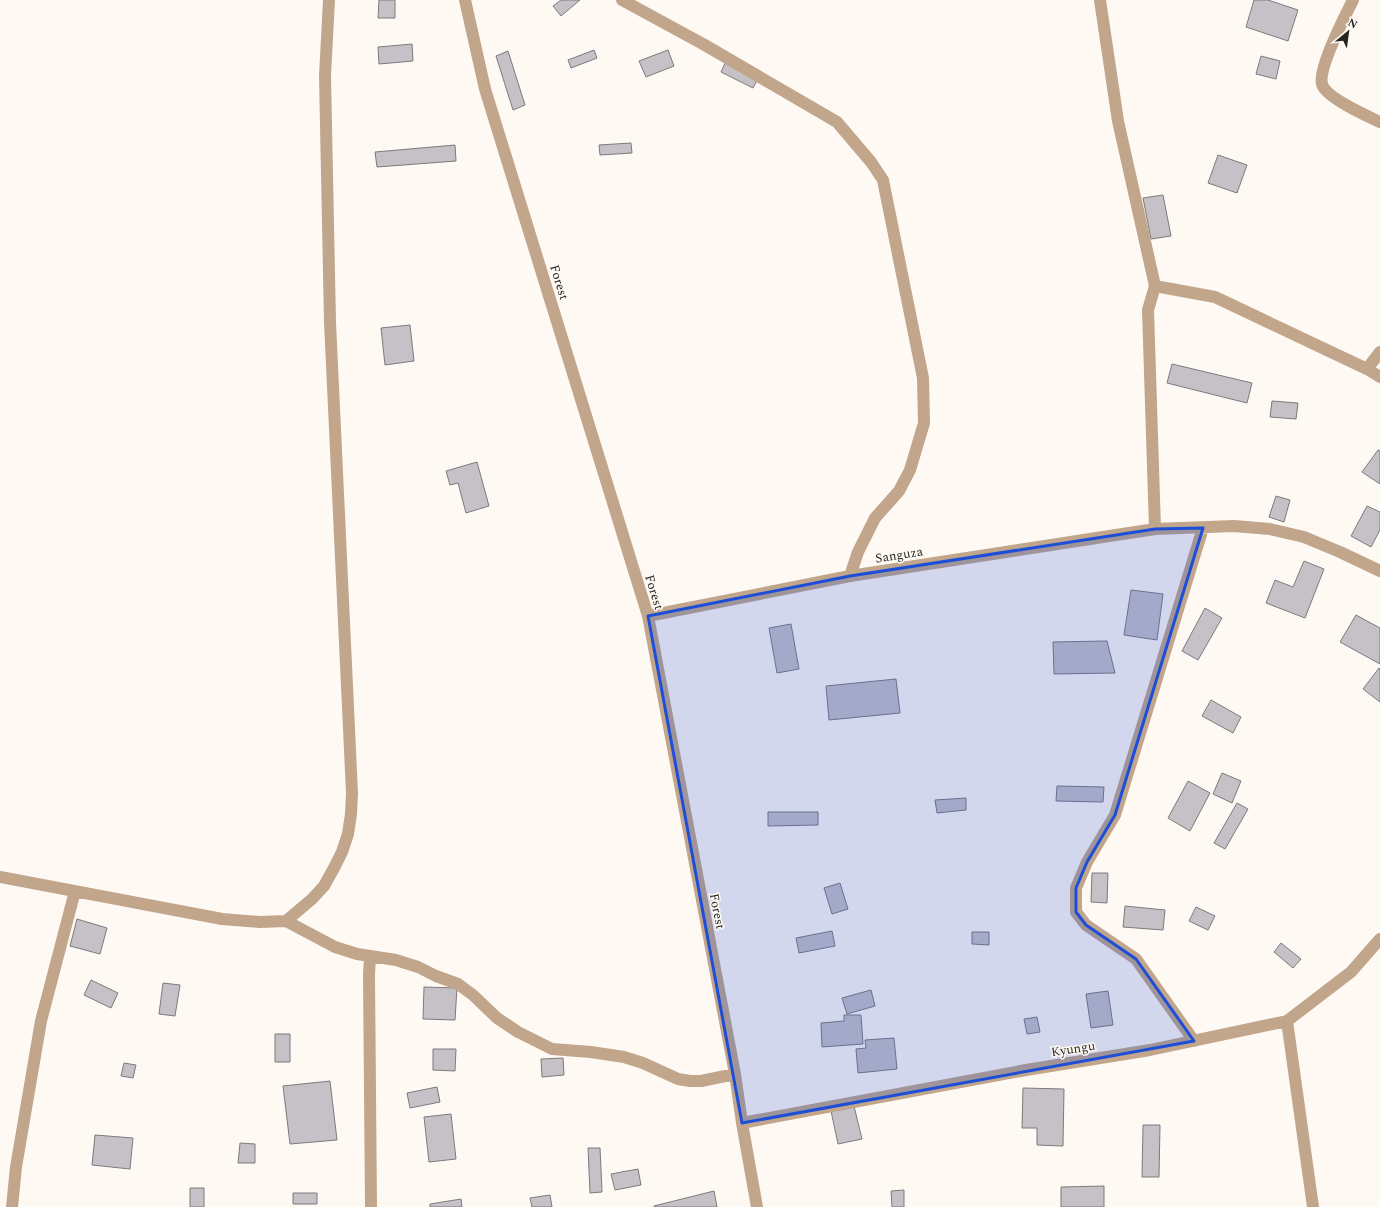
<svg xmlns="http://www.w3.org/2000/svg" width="1380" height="1207" viewBox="0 0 1380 1207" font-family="Spectral,serif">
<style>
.building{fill:#c5c1c6;stroke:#7d797e}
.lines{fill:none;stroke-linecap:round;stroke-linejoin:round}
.minor{stroke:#c1a68c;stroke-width:12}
.marked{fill:#1d4ed8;fill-opacity:0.2;stroke:#1d4ed8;stroke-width:3;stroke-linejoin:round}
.labels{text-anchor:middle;stroke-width:3;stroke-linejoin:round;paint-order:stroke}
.street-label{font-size:13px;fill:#272523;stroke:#fff9f4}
</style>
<rect width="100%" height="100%" fill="#fff9f4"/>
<path class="building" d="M 379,0 L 395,0 L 395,18 L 378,18 Z
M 561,0 L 580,0 L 561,16 L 553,6 Z
M 1254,0 L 1268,0 L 1298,10 L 1288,41 L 1246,27 Z
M 412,44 L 413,61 L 379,64 L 378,47 Z
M 594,50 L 597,58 L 571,68 L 568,60 Z
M 668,50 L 674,66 L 646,77 L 639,61 Z
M 508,51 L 525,105 L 513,110 L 496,56 Z
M 1261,56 L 1280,61 L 1276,79 L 1256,74 Z
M 726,61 L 759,77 L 753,88 L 721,72 Z
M 631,143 L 632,153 L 600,155 L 599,145 Z
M 455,145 L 456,161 L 377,167 L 375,152 Z
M 1218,155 L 1247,165 L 1237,193 L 1208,183 Z
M 1163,195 L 1171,236 L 1151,239 L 1143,198 Z
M 410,325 L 414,361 L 385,365 L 381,328 Z
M 1172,364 L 1252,383 L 1247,403 L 1167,383 Z
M 1272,401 L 1298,403 L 1296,419 L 1270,417 Z
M 1378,450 L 1380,451 L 1380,484 L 1362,472 Z
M 477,462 L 489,506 L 466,513 L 458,483 L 450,485 L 446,471 Z
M 1276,496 L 1290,500 L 1284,522 L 1269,517 Z
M 1367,506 L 1380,512 L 1380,530 L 1371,547 L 1351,536 Z
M 1304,561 L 1324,569 L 1305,618 L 1266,603 L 1275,580 L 1293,587 Z
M 1131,590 L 1163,594 L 1157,640 L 1124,635 Z
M 1205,608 L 1222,618 L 1198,660 L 1182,651 Z
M 1356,615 L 1380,628 L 1380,664 L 1340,642 Z
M 791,624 L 799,669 L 777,673 L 769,628 Z
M 1107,641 L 1115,673 L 1054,674 L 1053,642 Z
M 1379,668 L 1380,669 L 1380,702 L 1363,689 Z
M 896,679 L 900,713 L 829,720 L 826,686 Z
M 1211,700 L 1241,717 L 1233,733 L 1202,716 Z
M 1222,773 L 1241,781 L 1232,803 L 1213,794 Z
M 1188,781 L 1210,793 L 1190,831 L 1168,818 Z
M 1057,786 L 1104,787 L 1103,802 L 1056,801 Z
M 966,798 L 966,810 L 937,813 L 935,800 Z
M 1237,803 L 1248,809 L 1225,849 L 1214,843 Z
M 768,812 L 818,812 L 818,825 L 768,826 Z
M 1092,873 L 1108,873 L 1107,903 L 1091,902 Z
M 840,883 L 848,909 L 832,914 L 824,888 Z
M 1125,906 L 1165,910 L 1163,930 L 1123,927 Z
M 1196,907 L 1215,916 L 1208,930 L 1189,921 Z
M 77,919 L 107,928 L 100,954 L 70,946 Z
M 832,931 L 835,946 L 799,953 L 796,938 Z
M 972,932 L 989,932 L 989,945 L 972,944 Z
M 1281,943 L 1301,959 L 1293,968 L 1274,952 Z
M 91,980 L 118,993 L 111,1008 L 84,995 Z
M 163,983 L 180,985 L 175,1016 L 159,1014 Z
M 424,987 L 457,988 L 455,1020 L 423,1019 Z
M 871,990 L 875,1006 L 847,1014 L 842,998 Z
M 1108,991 L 1113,1025 L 1091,1028 L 1086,994 Z
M 844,1015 L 861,1015 L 863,1044 L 822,1047 L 821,1023 L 844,1021 Z
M 1037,1017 L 1040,1032 L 1027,1034 L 1024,1019 Z
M 275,1034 L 290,1034 L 290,1062 L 275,1062 Z
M 894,1038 L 897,1069 L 858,1073 L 856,1049 L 866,1048 L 865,1040 Z
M 433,1049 L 456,1049 L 455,1071 L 433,1070 Z
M 563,1058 L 564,1075 L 542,1077 L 541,1059 Z
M 124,1063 L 136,1065 L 133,1078 L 121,1076 Z
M 330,1081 L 337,1140 L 290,1144 L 283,1086 Z
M 437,1087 L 440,1102 L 410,1108 L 407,1093 Z
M 1023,1088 L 1064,1089 L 1063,1146 L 1037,1145 L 1037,1128 L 1022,1128 Z
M 854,1106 L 862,1139 L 838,1144 L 831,1111 Z
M 451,1114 L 456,1159 L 429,1162 L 424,1117 Z
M 1143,1125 L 1160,1125 L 1159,1177 L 1142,1177 Z
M 95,1135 L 133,1138 L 130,1169 L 92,1165 Z
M 240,1143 L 255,1144 L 255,1163 L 238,1163 Z
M 588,1148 L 600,1148 L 602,1192 L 590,1193 Z
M 638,1169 L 641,1185 L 615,1190 L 611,1174 Z
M 1104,1186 L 1104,1207 L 1061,1207 L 1061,1187 Z
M 190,1188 L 204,1188 L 204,1207 L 190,1207 Z
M 904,1190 L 904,1207 L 892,1207 L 891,1191 Z
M 714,1191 L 717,1207 L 654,1207 L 654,1206 Z
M 293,1193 L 317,1193 L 317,1204 L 293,1204 Z
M 550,1195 L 552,1207 L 532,1207 L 530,1198 Z
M 461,1199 L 462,1207 L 430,1207 L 430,1204 Z"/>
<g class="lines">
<path class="minor" d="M 465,0 L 485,89 L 648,616 L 735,1074 L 742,1123 L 757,1207
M 622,0 L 703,44 L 837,122 L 871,162 L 883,180 L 923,378 L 924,423 L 910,470 L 899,491 L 875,518 L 858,552 L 850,576
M 1100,0 L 1118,121 L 1155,286 L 1148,310 L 1155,529
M 1353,0 C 1345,16 1318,68 1322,84 C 1325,97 1367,116 1380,122
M 1155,286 L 1215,297 L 1367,369 L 1380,377
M 1367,369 L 1380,352
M 648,616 L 850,576 L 1155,529 L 1234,526 L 1270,529 L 1304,537 L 1340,552 L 1380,571
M 0,877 L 222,919 L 260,922 L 286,921 L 312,899 L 324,886 L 334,868 L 342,852 L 348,834 L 351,814 L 352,793 L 330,322 L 325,76 L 329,0
M 286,921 L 335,947 L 357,954 L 396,960 L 418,967 L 436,976 L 458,984 L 473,995 L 497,1018 L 518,1032 L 552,1049 L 591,1052 L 624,1057 L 643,1063 L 678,1079 L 690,1081 L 701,1081 L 735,1074
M 370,956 L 369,975 L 371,1207
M 1287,1021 L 1313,1207
M 1194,1041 L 1136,959 L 1086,925 L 1076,912 L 1076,888 L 1087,862 L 1115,815 L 1203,528
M 742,1123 L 1026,1070 L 1150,1050 L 1287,1021 L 1351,972 L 1380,939
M 12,1207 L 16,1167 L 41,1021 L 75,891"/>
</g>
<path class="marked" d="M 1203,528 L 1115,815 L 1087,862 L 1076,888 L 1076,912 L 1086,925 L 1136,959 L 1194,1041 L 742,1123 L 648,616 L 850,576 L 1155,529 Z"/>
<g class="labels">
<g class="street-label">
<text transform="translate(560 282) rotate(73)" y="5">Forest</text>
<text transform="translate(899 554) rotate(-9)" y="5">Sanguza</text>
<text transform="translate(655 592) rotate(73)" y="5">Forest</text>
<text transform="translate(718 911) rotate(79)" y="5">Forest</text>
<text transform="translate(1073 1048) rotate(-9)" y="5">Kyungu</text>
</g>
</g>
<g transform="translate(1348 32) rotate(29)" stroke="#fff9f4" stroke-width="3" paint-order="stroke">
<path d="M0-3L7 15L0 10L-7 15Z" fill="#272523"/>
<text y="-6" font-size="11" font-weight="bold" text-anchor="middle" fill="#272523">N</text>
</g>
</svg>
